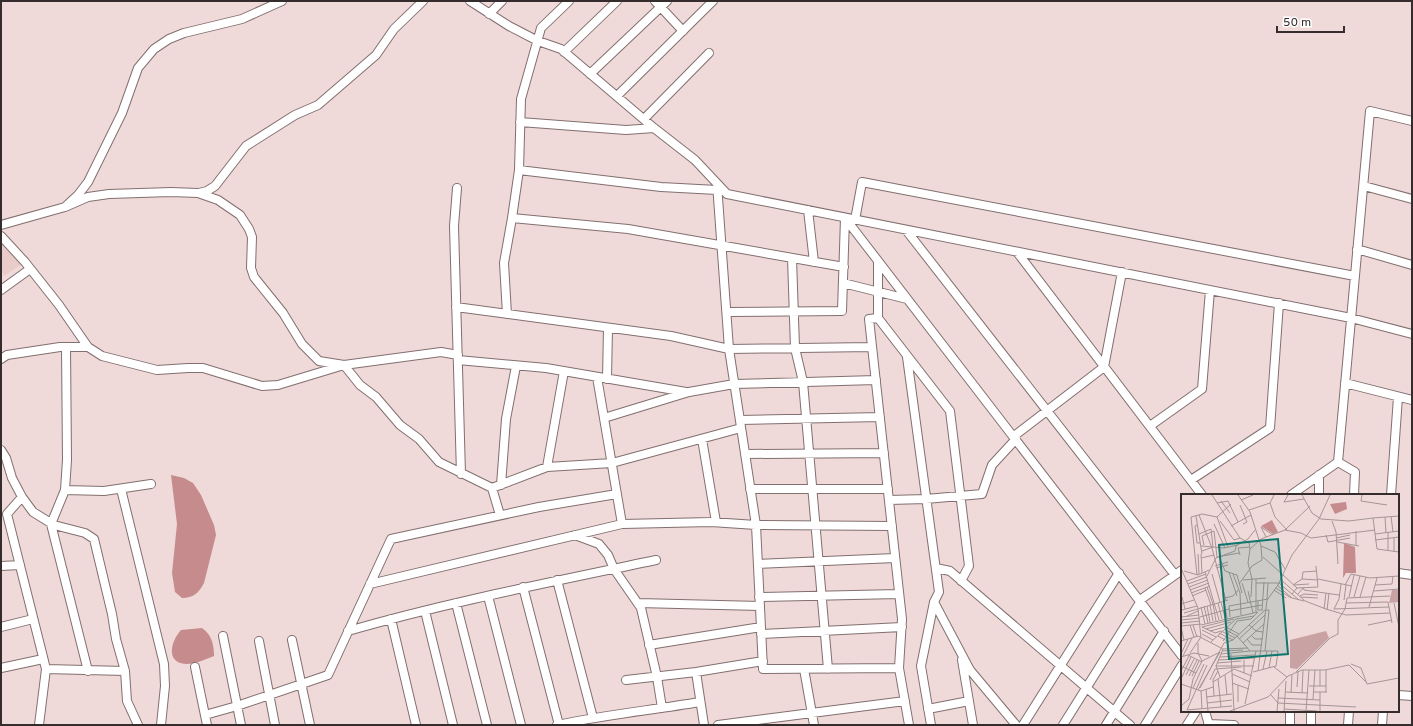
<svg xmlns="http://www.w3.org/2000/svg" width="1413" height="726" viewBox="0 0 1413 726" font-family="Overpass,sans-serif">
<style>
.built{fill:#e9cbca}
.forest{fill:#c68b8c}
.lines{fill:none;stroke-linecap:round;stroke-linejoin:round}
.minor-casing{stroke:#826f6f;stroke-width:10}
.minor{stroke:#fff;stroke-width:8}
.inset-road{fill:none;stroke:#a59594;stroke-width:1}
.view{fill:#0f766e;fill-opacity:0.15;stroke:#0f766e;stroke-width:2}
.inset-edge{fill:none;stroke:#352d2d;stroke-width:2}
</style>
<rect width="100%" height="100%" fill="#efdad9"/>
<path class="built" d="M 1,236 L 25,262 L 4,276 L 1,269 Z"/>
<path class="forest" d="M 171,475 L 184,478 L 193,483 L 201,495 L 214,525 L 216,535 L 204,583 C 199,593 193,598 182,598 L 175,592 L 172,573 L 177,524 Z
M 202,628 C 212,635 214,645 214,656 C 206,659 196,664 186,664 C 165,663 171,641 181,630 Z"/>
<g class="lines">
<defs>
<path id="minor" d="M 470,1 L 509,26 L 538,41 L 561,49 L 654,128 L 695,160 L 727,194 L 1351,318 L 1412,334
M 655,1 L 683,31
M 489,14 L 502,1
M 564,52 L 617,1
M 590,74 L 667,1
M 617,96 L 713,1
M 644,119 L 709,53
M 520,122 L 626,130 L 654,128
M 519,170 L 661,187 L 717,190
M 717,184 L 729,349 L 756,525 L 763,669 L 899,668
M 1364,186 L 1412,199
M 457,188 L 454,226 L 461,474
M 199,193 L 207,191 L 215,186 L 246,146 L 295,115 L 318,105 L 376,55 L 394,29 L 423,1
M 65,207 L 88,197 L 109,194 L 171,192 L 198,193 L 218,200 L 240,215 L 249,229 L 252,237 L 251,268 L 254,277 L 283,313 L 302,344 L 319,361 L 344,365 L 360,385 L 376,397 L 400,425 L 419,439 L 439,462 L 492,488 L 500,515
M 808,210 L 814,262
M 512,218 L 628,229 L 844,267
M 845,218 L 1182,656
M 855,220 L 862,182 L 1355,276
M 1,225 L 65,207 L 78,195 L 88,182 L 122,113 L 138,68 L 154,49 L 169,39 L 184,33 L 242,19 L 282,1
M 906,230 L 1175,575
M 1,236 L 25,262 L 59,305 L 88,347 L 102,356 L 157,370 L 188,368 L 203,368 L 262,386 L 278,385 L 344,365 L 441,352 L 458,355
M 1357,249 L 1412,265
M 1017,252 L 1202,495
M 792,258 L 795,348 L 803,382 L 828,669
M 843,283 L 907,299
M 1,290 L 30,269
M 456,307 L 671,336 L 729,349 L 872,347
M 727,312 L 842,311 L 845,218
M 507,314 L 504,263 L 512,218 L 519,170 L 521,99 L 541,28 L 569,1
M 878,318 L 878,261
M 66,347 L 67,460 L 65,490 L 104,491 L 151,484
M 907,357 L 939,592 L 934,602 L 970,670 L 1016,725
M 1,359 L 7,355 L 60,347 L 88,347
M 458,360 L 546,368 L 686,392
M 597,377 L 622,524
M 607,379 L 608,328
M 1345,383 L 1412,400
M 604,418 L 689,392 L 734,384 L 876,380
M 740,420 L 880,417
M 1150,426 L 1202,389 L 1210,290
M 1014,436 L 1104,367 L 1122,272
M 702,439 L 716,522
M 1,450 L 6,458 L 12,478 L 22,497 L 33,512 L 54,525 L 85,533 L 94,539 L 112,614 L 116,639 L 125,671 L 127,701 L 138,725
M 745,454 L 884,453
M 1338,462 L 1355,472 L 1354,495
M 547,467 L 564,371
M 1191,480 L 1270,428 L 1279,303
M 501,485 L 506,419 L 516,366
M 492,488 L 547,467 L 612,463 L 741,428
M 121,489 L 164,664 L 165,686 L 161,725
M 750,489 L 888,489
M 65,490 L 51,524 L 88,671
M 1291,495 L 1338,462 L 1370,111 L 1412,121
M 1319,495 L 1319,475
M 1391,495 L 1398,397
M 22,497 L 7,514 L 46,669 L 39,725
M 889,500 L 926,499 L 982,494 L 992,465 L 1016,439
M 575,535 L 599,544 L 608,555 L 614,569 L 641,608 L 657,677 L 662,708
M 758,564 L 895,558
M 1,566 L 20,565
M 936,568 L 950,571 L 1130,725
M 1398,573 L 1412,575
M 557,580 L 593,718
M 370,584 L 622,524 L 711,522 L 756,525 L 892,526
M 523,587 L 559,725
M 488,596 L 521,725
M 759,597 L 899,594
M 1140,600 L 1182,570
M 456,603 L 487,725
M 638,603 L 760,606
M 425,611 L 453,725
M 391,619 L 416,725
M 1,627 L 33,619
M 348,631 C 449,602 552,582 656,560
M 761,634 L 902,627
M 223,636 L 241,725
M 292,640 L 310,725
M 259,641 L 275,725
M 649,645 L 761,627
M 962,660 L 973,725
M 195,667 L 207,725
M 1,668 L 43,659
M 46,669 L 125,671
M 804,669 L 814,725
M 696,672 L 704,725
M 626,680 L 696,672 L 763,661
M 1398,695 L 1412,696
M 928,709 L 969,701
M 1205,711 L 1209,725
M 205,715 L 237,706 L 328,675 L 391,539 L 539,507 L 617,494
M 1208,724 L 1234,725
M 557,725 C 604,715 653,710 700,702
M 718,725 L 905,701
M 909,725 L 899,668 L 902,619 L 869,319 L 878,318 L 950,411 L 969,566 L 961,581
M 931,725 L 921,666 L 934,602
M 1023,725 L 1119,573
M 1063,725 L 1141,601
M 1106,725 L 1164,631
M 1145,725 L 1182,665
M 1187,725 L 1196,711
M 1290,725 L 1290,711
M 1311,725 L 1311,711
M 1348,725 L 1349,711
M 1382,725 L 1383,711"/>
</defs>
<use href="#minor" class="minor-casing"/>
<use href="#minor" class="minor"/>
</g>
<g transform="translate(1181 494)">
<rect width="218" height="218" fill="#efdad9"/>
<path d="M 211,96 L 218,96 L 218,108 L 208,109 ZM 145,137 L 148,144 L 116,175 L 109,174 L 109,146 Z" fill="#c9a3a3"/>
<path d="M 165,8 L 166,15 L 154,20 L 149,10 ZM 91,26 L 97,38 L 92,40 L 80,32 ZM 163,49 L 174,53 L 175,79 L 165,79 L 162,84 Z" fill="#c68b8c"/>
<path class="inset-road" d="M 31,1 L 59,44 L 68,49 L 69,55M 57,1 L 69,18 L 80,52 L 94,58 L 104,75M 93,1 L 89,9 L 94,23 L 106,36M 107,1 L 103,8 L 123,5M 121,1 L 131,19 L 140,25 L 168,27 L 192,24M 181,1 L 180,7 L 206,11M 60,6 L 72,1M 40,7 L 49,19M 36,9 L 47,7 L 57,28M 59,11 L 66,28 L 62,30M 68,16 L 89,9M 18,21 L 31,54 L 45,107M 15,22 L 21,60M 210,22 L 212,38M 218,22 L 192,24 L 196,55 L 218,58M 204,23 L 205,39M 39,27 L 53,46 L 59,44M 151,27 L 155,38 L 157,70M 33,30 L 44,54M 16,31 L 14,32 L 16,49 L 19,49M 50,32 L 70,21M 104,36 L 120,39 L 130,44 L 194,36M 207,38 L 207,57M 18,40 L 30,35 L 32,53 L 21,57M 194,40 L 218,37M 145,41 L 147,48 L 169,44M 85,43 L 80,33 L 92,41M 155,44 L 169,41M 213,44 L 213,58M 194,46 L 218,43M 156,48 L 178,52M 23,51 L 21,42 L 33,37 L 36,63 L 58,59M 175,51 L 175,37M 20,52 L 43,54 L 57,51M 47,53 L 36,23 L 50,10M 17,60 L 18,80M 20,60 L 21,79M 59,61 L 57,54 L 69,53M 82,63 L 101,80M 20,64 L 33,61M 40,67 L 44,77 L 56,81 L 61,99M 34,72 L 47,68M 0,74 L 17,114 L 20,144M 35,74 L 47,71M 3,77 L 17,81 L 28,76M 24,78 L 38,126M 48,78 L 56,102M 31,80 L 39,108M 52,80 L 59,99 L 60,121M 101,80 L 116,94M 16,81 L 10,23 L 21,20 L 36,23M 26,82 L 35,64 L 54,57 L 55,52 L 67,45 L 74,36M 71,85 L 67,69 L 69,55 L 80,45 L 104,36 L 129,12M 99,85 L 124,107 L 145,115 L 165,121 L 209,119M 121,85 L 122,78 L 136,77M 137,85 L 171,92M 62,86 L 85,84M 6,87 L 25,80M 61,89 L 67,108M 75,89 L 98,89 L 118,106M 7,90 L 26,83M 58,90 L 71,72 L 81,66 L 80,52M 96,91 L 111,104 L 123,107M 112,91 L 121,85 L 137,86M 113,91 L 128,90M 164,91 L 170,80 L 189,84 L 218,82M 194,91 L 211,90 L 212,82M 8,93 L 27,86M 26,93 L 32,110M 24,94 L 30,111M 95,94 L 110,104M 9,96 L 28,89M 93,96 L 105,104M 67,97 L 72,119M 193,97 L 218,95M 10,99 L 29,92M 111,100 L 116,94 L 137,93 L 135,72M 117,100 L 122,94 L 123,96 L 158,101M 11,102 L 25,96M 119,102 L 123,100 L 137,101M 1,103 L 4,115M 70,103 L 71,85M 120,103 L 137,104M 168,103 L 173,81M 173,103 L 179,82M 179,103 L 185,83M 44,104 L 52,102 L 57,96M 86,105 L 87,89M 163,106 L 165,91M 77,107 L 77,116 L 82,116M 40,108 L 44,124M 43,108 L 46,124M 37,109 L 41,125M 165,109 L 207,108 L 211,129M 213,109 L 218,133M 0,110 L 13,106M 32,110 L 35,127M 29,111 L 32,127M 23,112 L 27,129M 26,112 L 29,128M 20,113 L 24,130M 188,113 L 196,84M 143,115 L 145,99M 153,115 L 208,113M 153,115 L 158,105 L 160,90M 1,116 L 16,112M 81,116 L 83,88M 146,116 L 148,99M 48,117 L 81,111M 75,118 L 75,85M 3,119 L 47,106M 6,122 L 17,117M 0,123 L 18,121M 19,123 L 48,115M 49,123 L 48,112 L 87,105M 0,126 L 19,124M 0,129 L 19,127M 9,131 L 13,143M 12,131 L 16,143M 20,131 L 77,118 L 70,125 L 56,127M 68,131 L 75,137 L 82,138M 187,131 L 211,126M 0,132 L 20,130M 0,133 L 3,146M 21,133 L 53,125M 21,133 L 34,139M 45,133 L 58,140M 25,135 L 50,128M 43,135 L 56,142M 21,136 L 35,143M 29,137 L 44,133M 34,139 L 40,137 L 54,144M 38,139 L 52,146M 21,140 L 32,146M 37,142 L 48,148M 56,142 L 69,157 L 97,157 L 95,172 L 72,178M 71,142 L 74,145 L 82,145M 58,145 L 84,121M 66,145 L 71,151 L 81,151M 0,147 L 17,142 L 42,155 L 67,154M 42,147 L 56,127M 30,148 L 55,125 L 73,122M 17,149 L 17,159 L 21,167M 62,149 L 83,130M 41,157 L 62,156M 84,157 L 88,116 L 85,116M 9,159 L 20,143M 0,160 L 7,145M 40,160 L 69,157M 50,160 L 53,217M 7,161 L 21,168M 2,162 L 11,144M 0,163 L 13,159 L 28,162M 39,163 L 74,161M 37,166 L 74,164M 36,169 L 60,167M 170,170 L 180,174 L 186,190 L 218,184M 26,171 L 6,216 L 51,212M 0,172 L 15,179M 35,172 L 73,172M 93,173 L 106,183M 88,174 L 91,157M 82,175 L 86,157M 0,177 L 8,162M 77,177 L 86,106 L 97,91 L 111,61 L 138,25 L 149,1M 115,178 L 149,144 L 157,140 L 157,126 L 164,115 L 166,104 L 209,102M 63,179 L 63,166M 51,180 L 69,188M 5,181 L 13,165M 44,181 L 46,201M 8,182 L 16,166M 11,182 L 18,167M 1,183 L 10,163M 39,183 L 35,172 L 42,155M 37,185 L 40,213M 29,186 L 34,175 L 60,173M 32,188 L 53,175 L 71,182M 51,189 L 68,195M 0,190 L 20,197 L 32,193M 128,192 L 145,192M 139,192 L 139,176M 116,193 L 117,178M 12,194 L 23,170M 19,194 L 43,149 L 52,146 L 84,116M 25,195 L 27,217M 20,197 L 21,215M 104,198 L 127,199M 133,198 L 146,198M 145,198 L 145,176M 110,199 L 111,181M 121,199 L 122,176M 90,201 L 97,209 L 175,213M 33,202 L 32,186 L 37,177M 25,203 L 51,200M 97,204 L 139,206M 132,205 L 134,176M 57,208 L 57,191M 26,209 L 51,206M 64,210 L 75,157M 0,212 L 8,205 L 12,185 L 21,167 L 39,158 L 17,196M 103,215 L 136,217M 49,217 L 87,203 L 107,182 L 121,176 L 144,176 L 168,171 L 185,188M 96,217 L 98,195M 103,217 L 105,187M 125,217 L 128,176M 139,217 L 139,198"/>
<path class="view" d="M 97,45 L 107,160 L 48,165 L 38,51 Z"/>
<rect width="218" height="218" class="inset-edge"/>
</g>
<rect width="1413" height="726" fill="none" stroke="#352d2d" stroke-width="4"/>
<path d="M1277 26v6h67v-6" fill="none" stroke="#352d2d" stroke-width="2"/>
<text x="1283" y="26" font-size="12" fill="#352d2d" stroke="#ffffff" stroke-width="3" paint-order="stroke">50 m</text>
</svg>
